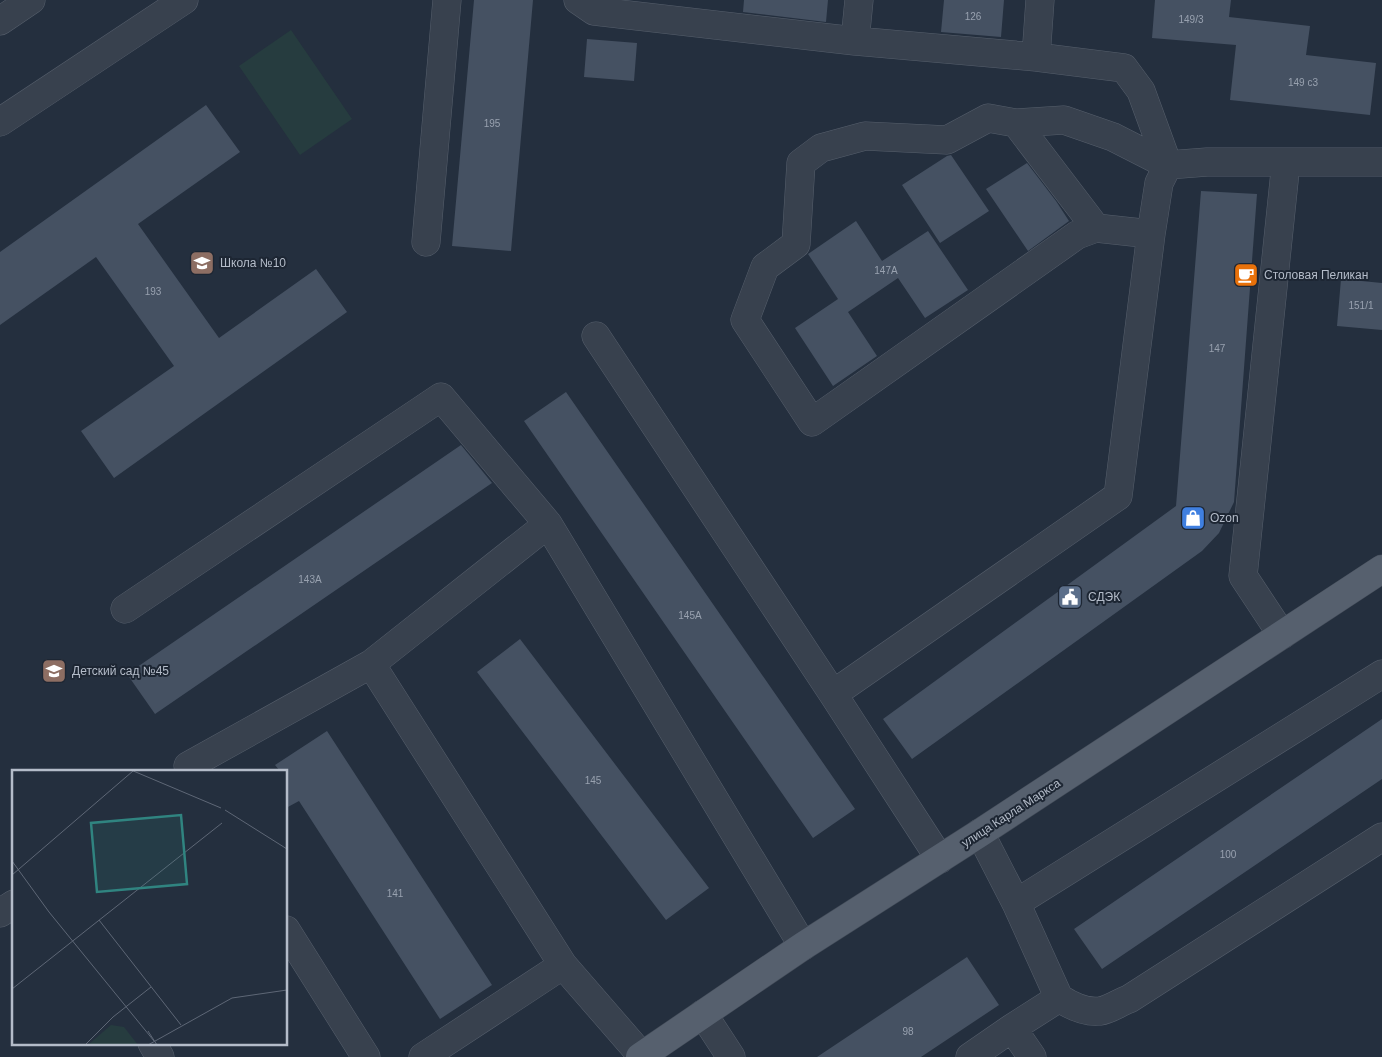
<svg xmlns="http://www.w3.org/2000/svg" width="1382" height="1057" viewBox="0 0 1382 1057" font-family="Helvetica,sans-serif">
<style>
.green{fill:#263c3f}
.building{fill:#455162}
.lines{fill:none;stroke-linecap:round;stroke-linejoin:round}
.minor-casing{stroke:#565f6c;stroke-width:29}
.major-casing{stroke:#414a57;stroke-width:29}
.minor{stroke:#38414e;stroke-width:28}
.major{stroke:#56606e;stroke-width:28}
.labels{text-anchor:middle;stroke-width:4;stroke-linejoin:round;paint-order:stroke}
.number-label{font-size:10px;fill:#98a1af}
.poi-label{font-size:12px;fill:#b4bcc9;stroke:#1d2633;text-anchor:start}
.street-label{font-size:12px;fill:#b4bcc9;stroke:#1d2633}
.inset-road{fill:none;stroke:#5e6776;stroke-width:1}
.view{fill:#308480;fill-opacity:0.15;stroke:#308480;stroke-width:2.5}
.inset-edge{fill:none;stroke:#b4bcc9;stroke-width:2.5}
</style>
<rect width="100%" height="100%" fill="#242f3e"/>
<path class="green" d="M 291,30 L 352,119 L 300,155 L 239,66 Z"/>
<path class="building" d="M 474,0 L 533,0 L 511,251 L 452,246 Z
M 744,0 L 828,0 L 826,22 L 743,12 Z
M 944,0 L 1004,0 L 1001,37 L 941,32 Z
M 1155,0 L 1231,0 L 1229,17 L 1310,26 L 1306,55 L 1376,63 L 1370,115 L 1230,100 L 1236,45 L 1152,38 Z
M 587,39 L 637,43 L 634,81 L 584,77 Z
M 206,105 L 240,152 L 138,224 L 219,338 L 316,269 L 347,312 L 114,478 L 81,431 L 174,366 L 96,257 L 0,325 L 0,252 Z
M 951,155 L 989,211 L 940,243 L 902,185 L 947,156 Z
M 1027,163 L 1056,201 L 1069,221 L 1028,251 L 986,189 Z
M 1201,191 L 1257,194 L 1234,502 L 1219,533 L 1202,551 L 912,759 L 883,719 L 1176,506 Z
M 856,221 L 882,261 L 928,231 L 968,290 L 925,318 L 898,278 L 848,312 L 877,356 L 833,386 L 795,328 L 838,299 L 808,254 Z
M 1341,279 L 1382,283 L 1382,330 L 1337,326 Z
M 566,392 L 855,809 L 813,838 L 524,421 Z
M 461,445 L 492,483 L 155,714 L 127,674 Z
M 520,639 L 709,888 L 666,920 L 477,672 Z
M 1382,719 L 1382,779 L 1102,969 L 1074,929 Z
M 327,731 L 492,985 L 440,1019 L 299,801 L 286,808 L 286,771 L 280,771 L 275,765 Z
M 967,957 L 999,1005 L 921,1057 L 817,1057 Z"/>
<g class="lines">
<defs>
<path id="minor" d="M 578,0 L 594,11 L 855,41 L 859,0
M 0,21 L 31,0
M 855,41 L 1036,57 L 1040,0
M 1036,57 L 1124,68 L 1141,91 L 1168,165
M 0,122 L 184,0
M 1016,123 L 1096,228
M 1151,234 L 1096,228 L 1077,235 L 812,422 L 745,320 L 765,267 L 796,244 L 801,163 L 821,148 L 865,136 L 947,140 L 988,118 L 1016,123 L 1064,120 L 1113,137 L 1168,165
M 426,242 L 447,0
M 596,336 L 833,694 L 940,859
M 548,524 L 371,664 L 563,965 L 642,1056
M 125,609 L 441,397 L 548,524 L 803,946
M 1282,635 L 1243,576 L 1286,162
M 833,694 L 1118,496 L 1151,234 L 1159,183 L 1168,165 L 1207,162 L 1382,162
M 188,766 L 371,664
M 980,833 L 1016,903 L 1382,674
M 1016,903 L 1059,998 C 1070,1005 1086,1013 1100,1011 C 1109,1010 1120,1002 1129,999 L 1382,837
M 0,913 L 14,904
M 286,930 L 366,1057
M 703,1014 L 731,1057
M 152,1043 L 160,1057
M 423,1057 L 563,965
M 970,1057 L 1012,1028
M 1032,1057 L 1012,1028 L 1059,998"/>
<path id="major" d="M 640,1057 L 803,946 L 980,833 L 1382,569"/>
</defs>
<use href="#minor" class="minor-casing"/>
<use href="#major" class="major-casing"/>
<use href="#minor" class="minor"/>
<use href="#major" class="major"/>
</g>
<defs>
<symbol id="school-square" viewBox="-11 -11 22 22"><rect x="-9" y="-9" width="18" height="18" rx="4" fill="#8d6e63" stroke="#1d2633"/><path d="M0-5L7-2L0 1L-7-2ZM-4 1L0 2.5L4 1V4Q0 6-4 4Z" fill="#fff"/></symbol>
<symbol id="cafe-square" viewBox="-11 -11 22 22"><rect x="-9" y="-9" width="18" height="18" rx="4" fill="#e8710a" stroke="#1d2633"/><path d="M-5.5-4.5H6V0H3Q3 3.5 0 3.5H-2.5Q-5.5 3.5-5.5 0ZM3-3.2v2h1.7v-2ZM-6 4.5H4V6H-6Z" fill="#fff"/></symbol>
<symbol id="shop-square" viewBox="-11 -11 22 22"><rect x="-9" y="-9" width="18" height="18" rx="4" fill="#3f7fe0" stroke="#1d2633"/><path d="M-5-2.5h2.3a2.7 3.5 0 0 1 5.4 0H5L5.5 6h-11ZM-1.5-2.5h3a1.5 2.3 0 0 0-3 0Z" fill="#fff"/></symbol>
<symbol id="civic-square" viewBox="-11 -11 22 22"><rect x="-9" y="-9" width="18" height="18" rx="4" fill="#5c6f8a" stroke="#1d2633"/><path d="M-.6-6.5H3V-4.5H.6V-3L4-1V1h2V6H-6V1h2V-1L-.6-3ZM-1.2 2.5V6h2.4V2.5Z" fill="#fff"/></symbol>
</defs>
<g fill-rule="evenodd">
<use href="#school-square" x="188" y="249" width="28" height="28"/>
<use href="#cafe-square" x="1232" y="261" width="28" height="28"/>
<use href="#shop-square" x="1179" y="504" width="28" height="28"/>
<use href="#civic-square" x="1056" y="583" width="28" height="28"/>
<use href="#school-square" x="40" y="657" width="28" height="28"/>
</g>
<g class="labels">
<g class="number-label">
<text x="973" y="20">126</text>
<text x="1191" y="23">149/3</text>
<text x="1303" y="86">149 с3</text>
<text x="492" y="127">195</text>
<text x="886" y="274">147А</text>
<text x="153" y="295">193</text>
<text x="1361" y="309">151/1</text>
<text x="1217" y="352">147</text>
<text x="310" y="583">143А</text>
<text x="690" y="619">145А</text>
<text x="593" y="784">145</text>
<text x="1228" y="858">100</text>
<text x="395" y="897">141</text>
<text x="908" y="1035">98</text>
</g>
<g class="poi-label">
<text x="220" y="267">Школа №10</text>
<text x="1264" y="279">Столовая Пеликан</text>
<text x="1210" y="522">Ozon</text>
<text x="1088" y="601">СДЭК</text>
<text x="72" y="675">Детский сад №45</text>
</g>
<g class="street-label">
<text transform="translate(1011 813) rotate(-33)" y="4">улица Карла Маркса</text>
</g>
</g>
<g transform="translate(12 770)">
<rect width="275" height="275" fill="#242f3e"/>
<path d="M 99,255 L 112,257 L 126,275 L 76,275 Z" fill="#263c3f"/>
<path class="inset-road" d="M 119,0 L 209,38M 213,40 L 275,79M 0,91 L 37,142 L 142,271M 0,105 L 121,1M 87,150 L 169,255M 0,219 L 210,53M 136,261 L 145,275M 73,275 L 101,247 L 139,217M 136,275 L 220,228 L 275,220"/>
<path class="view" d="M 169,45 L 175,114 L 85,122 L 79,53 Z"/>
<rect width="275" height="275" class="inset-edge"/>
</g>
</svg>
